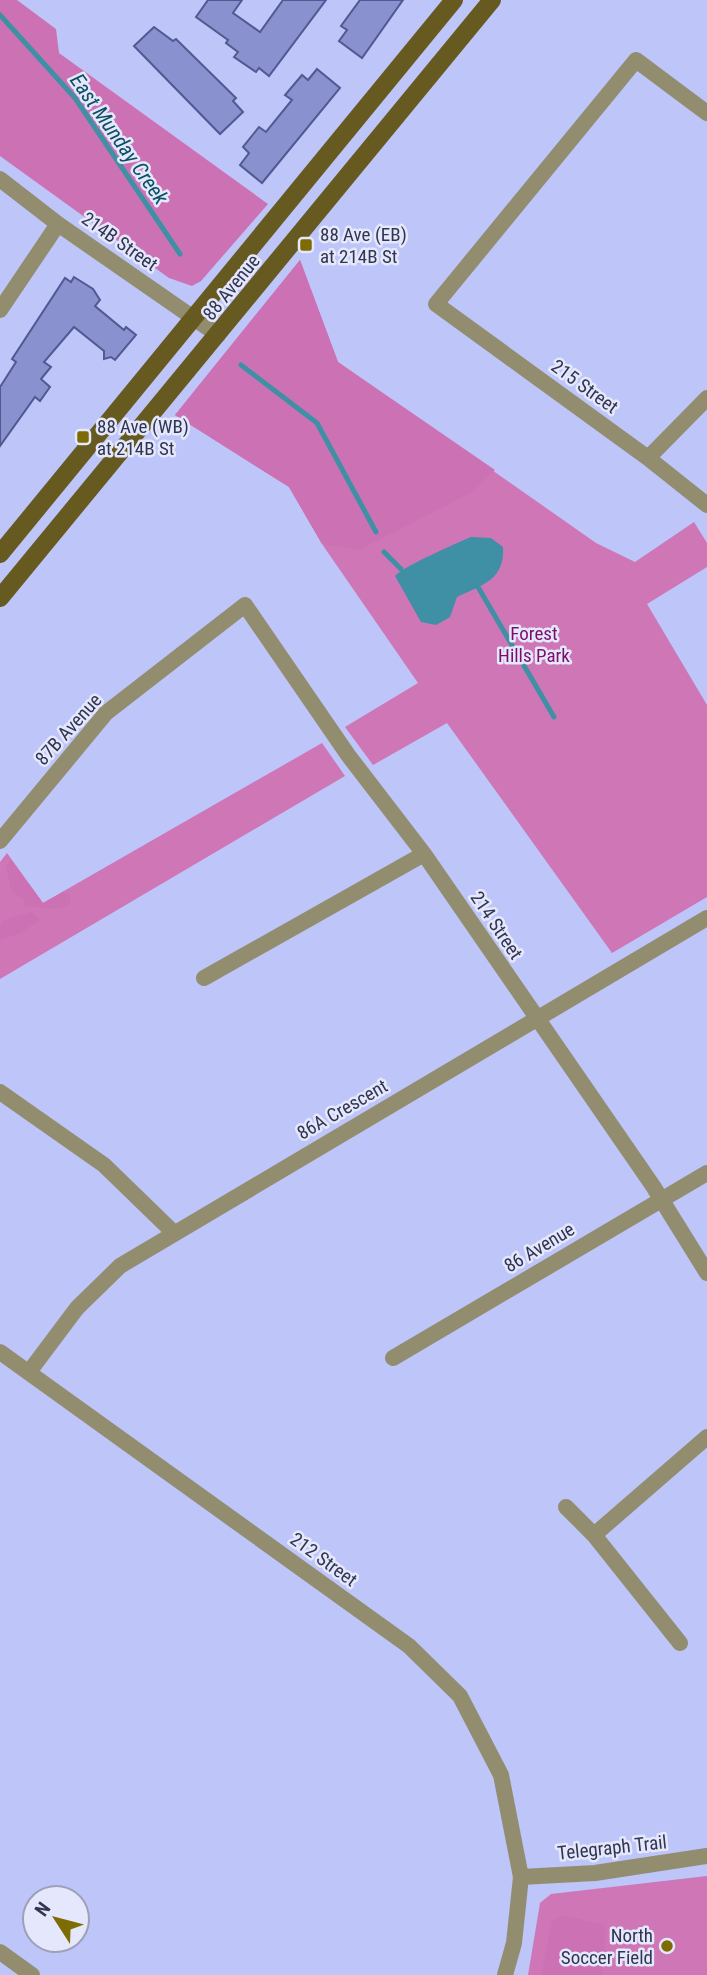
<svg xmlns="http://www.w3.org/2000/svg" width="707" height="1975" viewBox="0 0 707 1975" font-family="'Roboto Condensed',sans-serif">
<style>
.green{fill:#ce76b6}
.forest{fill:#cc72b4}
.water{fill:#3f90a5}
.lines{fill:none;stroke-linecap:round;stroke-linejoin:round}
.stream{stroke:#3f90a5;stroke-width:5}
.building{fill:#8991ce;stroke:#525891;stroke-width:2}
.minor{stroke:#938d70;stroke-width:16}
.major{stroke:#665a21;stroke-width:18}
.poi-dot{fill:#7d6b04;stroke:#e5e8fc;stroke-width:2.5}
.labels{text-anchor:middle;stroke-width:5;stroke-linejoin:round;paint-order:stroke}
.poi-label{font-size:19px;fill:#31354f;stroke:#e5e8fc;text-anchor:start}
.street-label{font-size:19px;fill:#31354f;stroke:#e5e8fc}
.park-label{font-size:19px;fill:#7e0d69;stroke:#e5e8fc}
.water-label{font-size:21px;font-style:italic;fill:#0b5060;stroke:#e5e8fc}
</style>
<rect width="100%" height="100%" fill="#bdc5f9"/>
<path class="green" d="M 300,260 L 338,362 L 596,543 L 635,562 L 694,522 L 707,543 L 707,567 L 647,604 L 707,705 L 707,897 L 612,953 L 447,723 L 373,765 L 345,727 L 418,683 L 322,544 L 289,487 L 175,415 Z
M 322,743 L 345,776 L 0,979 L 0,862 L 7,853 L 43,903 Z
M 707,1876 L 707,1975 L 528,1975 L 540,1903 L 551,1894 Z"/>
<path class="forest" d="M 0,0 L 17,0 L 56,29 L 59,53 L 268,204 L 201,281 L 192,286 L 169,278 L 0,156 Z
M 300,260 L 338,362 L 495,470 L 469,494 L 359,550 L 322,544 L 289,487 L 175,415 Z
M 11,860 L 43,903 L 63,892 L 70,896 L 71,902 C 59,913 40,907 24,906 L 24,900 L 11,890 L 6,866 Z
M 32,912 L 40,920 L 19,934 L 0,940 L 0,927 L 4,920 Z
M 563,1915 L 603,1925 L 606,1931 L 602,1975 L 541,1975 L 552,1922 Z"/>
<path class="water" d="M 471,537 L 491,538 L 503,547 C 505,580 482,585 457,597 L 450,617 L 436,625 L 421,622 L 395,576 C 402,567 457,543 471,537 Z"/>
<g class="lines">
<path class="stream" d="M 0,15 L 75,98 L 180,254
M 241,365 L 317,423 L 376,532
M 384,552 L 401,569
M 478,587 L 554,717"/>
</g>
<path class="building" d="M 208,0 L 242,0 L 233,13 L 260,32 L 283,0 L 326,0 L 269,76 L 259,68 L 256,72 L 234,57 L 238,52 L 226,43 L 228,40 L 196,17 Z
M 360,0 L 403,0 L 362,58 L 339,41 L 347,30 L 341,26 Z
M 154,27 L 173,41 L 176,39 L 236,98 L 233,101 L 243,112 L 220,134 L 134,46 Z
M 317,69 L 340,88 L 262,183 L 240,165 L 249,153 L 243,147 L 259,127 L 266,132 L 292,100 L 285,95 L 302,75 L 308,80 Z
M 74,277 L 93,289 L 100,300 L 95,306 L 124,330 L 126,327 L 136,335 L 115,360 L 111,357 L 104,359 L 104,351 L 74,327 L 44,362 L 51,367 L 41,379 L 50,387 L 40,401 L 35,397 L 0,446 L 0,387 L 16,362 L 12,359 L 65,278 L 71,282 Z"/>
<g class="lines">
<path class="minor" d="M 707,113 L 636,60 L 436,304 L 648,458 L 707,505
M 0,179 L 58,224 L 218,335
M 0,310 L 58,224
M 648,458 L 707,398
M 0,841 L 106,713 L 245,605 L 348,755 L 424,854 L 653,1186 L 707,1273
M 204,978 L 424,854
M 0,1092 L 104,1165 L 174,1233
M 0,1352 L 409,1646 L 460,1696 L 501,1775 L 521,1877 L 514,1943 L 505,1975
M 393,1358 L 707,1173
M 29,1372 L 77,1308 L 120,1266 L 707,918
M 566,1507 L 594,1535 L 680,1643
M 594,1535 L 707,1437
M 521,1877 L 595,1873 L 707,1856
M 0,1952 L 32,1975"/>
<path class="major" d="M 0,554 L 454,0
M 0,598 L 492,0"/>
</g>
<g class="poi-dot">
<rect x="299" y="238" width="14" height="14" rx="3.5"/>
<rect x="76" y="430" width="14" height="14" rx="3.5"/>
<circle cx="667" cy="1946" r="7"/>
</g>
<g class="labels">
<g class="poi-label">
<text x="320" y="241">88 Ave (EB)<tspan x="320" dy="22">at 214B St</tspan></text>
<text x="97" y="433">88 Ave (WB)<tspan x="97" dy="22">at 214B St</tspan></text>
<text x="653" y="1942" text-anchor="end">North<tspan x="653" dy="22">Soccer Field</tspan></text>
</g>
<g class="street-label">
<text transform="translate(120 241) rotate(35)" y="7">214B Street</text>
<text transform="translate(231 287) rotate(-51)" y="7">88 Avenue</text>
<text transform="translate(585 386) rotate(36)" y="7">215 Street</text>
<text transform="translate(68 729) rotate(-48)" y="7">87B Avenue</text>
<text transform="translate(497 925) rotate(56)" y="7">214 Street</text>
<text transform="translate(342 1109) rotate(-30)" y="7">86A Crescent</text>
<text transform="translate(539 1247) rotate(-31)" y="7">86 Avenue</text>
<text transform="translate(324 1559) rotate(36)" y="7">212 Street</text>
<text transform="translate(612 1847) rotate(-6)" y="7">Telegraph Trail</text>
</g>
<g class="park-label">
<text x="534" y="640">Forest<tspan x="534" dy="22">Hills Park</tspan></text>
</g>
<g class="water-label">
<text transform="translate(119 139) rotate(55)" y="7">East Munday Creek</text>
</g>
</g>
<g transform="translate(56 1919) rotate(306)"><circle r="33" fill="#e5e8fc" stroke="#9da0b7" stroke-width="2"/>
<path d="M0-5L12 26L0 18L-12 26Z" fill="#7d6b04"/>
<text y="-10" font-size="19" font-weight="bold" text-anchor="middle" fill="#31354f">N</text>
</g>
</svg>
